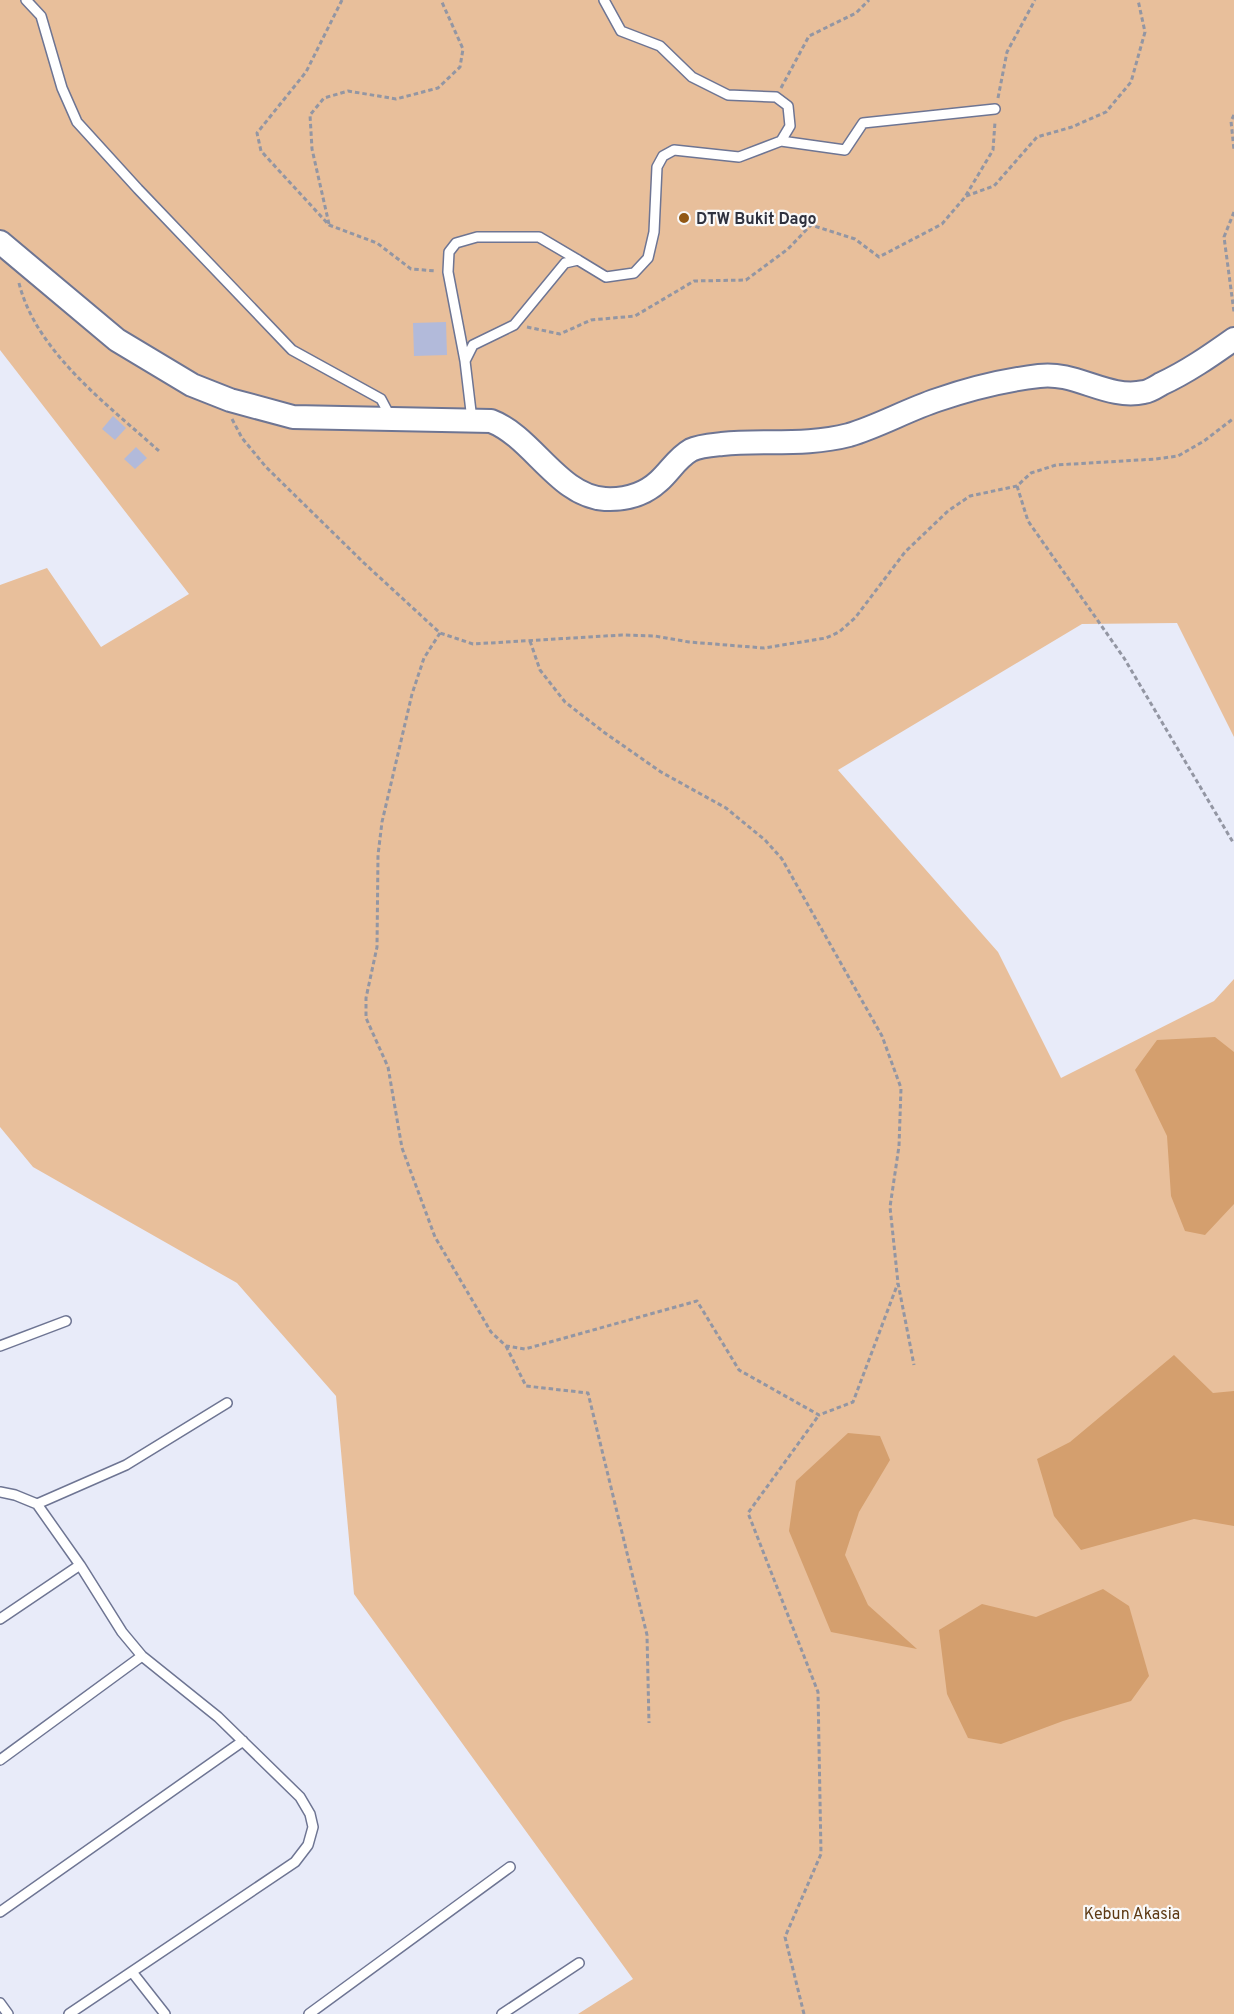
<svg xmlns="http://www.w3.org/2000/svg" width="1234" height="2014" viewBox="0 0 1234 2014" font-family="Overpass,sans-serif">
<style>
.green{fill:#e8bf9b}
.water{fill:#d49f6e}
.building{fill:#b2bada}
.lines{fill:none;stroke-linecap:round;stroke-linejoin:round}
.service-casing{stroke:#6e7593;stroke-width:12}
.tertiary-casing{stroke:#6e7593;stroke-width:26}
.path{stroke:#9396a3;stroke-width:3;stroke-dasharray:4.5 3;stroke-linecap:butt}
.service{stroke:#fff;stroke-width:9}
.tertiary{stroke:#fff;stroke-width:22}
.poi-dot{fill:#925814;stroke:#f9f9f9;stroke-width:2}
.labels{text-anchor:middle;stroke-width:4.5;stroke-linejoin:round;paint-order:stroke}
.poi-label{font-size:16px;font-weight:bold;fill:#2e313e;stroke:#f9f9f9;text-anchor:start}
.park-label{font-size:16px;fill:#5d3913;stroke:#f9f9f9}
</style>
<rect width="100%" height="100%" fill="#e8ebf9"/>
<path class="green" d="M 0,0 L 1234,0 L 1234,737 L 1177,623 L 1082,624 L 838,770 L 998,952 L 1061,1078 L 1214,1001 L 1234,979 L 1234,2014 L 578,2014 L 633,1979 L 354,1594 L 336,1396 L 237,1283 L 33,1167 L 0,1127 L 0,585 L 47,568 L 101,647 L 189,594 L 0,350 Z"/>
<path class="water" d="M 1215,1037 L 1234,1052 L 1234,1204 L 1205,1235 L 1185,1231 L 1171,1196 L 1167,1136 L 1135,1070 L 1157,1040 Z
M 1174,1355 L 1213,1393 L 1234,1391 L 1234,1526 L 1194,1519 L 1081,1550 L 1054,1516 L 1037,1459 L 1070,1442 Z
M 848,1433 L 880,1436 L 890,1460 L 859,1512 L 845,1555 L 868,1605 L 917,1649 L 831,1632 L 789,1531 L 796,1481 Z
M 1103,1589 L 1129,1606 L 1149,1676 L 1131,1701 L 1063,1721 L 1001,1744 L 968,1738 L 947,1694 L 939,1630 L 982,1604 L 1036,1617 Z"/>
<path class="building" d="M 446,322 L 447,355 L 414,356 L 413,323 Z
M 113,416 L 126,428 L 115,440 L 102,429 Z
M 136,447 L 147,458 L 135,469 L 124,459 Z"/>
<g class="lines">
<defs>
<path id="service" d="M 26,0 L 41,16 L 62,88 L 77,122 L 138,189 L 292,350 L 381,399 L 390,416
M 781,141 L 845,150 L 863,123 L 995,109
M 465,361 L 448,272 L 449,252 L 456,243 L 477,237 L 539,237 L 578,260
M 472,420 L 465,361 L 473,345 L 514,325 L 565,263 L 578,260 L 606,277 L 634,273 L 648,258 L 654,232 L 657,167 L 663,156 L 674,150 L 739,157 L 781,141 L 790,126 L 788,106 L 776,97 L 728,95 L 692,77 L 660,46 L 621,31 L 604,0
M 0,1346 L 66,1321
M 0,1492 L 15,1495 L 37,1504 L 80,1565 L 122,1632 L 142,1656 L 218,1717 L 300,1797 L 310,1814 L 313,1827 L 308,1845 L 295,1862 L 69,2014
M 37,1504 L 126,1465 L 227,1403
M 0,1619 L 80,1565
M 0,1760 L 142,1656
M 0,1912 L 243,1741
M 132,1972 L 165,2014
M 0,2003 L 8,2014
M 309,2014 L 510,1867
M 502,2014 L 579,1963"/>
<path id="tertiary" d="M 0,242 L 117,340 L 192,385 L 230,400 L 293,417 L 491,421 C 533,437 558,496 605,499 C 625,500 644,495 659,481 C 671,470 677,458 691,450 C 699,446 713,445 722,444 C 764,440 807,446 849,435 C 879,426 907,410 937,400 C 969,389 1005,380 1039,376 C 1076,371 1107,400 1144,392 C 1150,391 1156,387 1161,384 C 1187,372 1210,356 1234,339"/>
</defs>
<use href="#service" class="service-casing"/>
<use href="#tertiary" class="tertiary-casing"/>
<path class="path" d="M 342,0 L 306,72 L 257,133 L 261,151 L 329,225 L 377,243 L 411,269 L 436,271
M 781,88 L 809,36 L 856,13 L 869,0
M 998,98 L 1007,52 L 1035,0
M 1234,115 L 1231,121 L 1234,150
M 966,196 L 994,186 L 1037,137 L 1072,127 L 1106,112 L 1131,82 L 1145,32 L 1138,0
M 1234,212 L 1224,237 L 1234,312
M 329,224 L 312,149 L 310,115 L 324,98 L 348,91 L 396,99 L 438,88 L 460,67 L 463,49 L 441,0
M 19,283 C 36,352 108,405 159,451
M 527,327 L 560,334 L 591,320 L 635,316 L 694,281 L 746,280 L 788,249 L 811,225 L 855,239 L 879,257 L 942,224 L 965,197 L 993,150 L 995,122
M 232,419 L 242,438 L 266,467 L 364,563 L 440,633 L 473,644 L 622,635 L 655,636 L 689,642 L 764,648 L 826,638 L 839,632 L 855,618 L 905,552 L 948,511 L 970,496 L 1017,486 L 1031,473 L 1056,465 L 1156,459 L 1178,456 L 1204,441 L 1234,418
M 1017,486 L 1028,521 L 1124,658 L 1234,844
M 440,633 L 424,658 L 412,694 L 382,822 L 378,855 L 377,947 L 366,998 L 366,1018 L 388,1067 L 402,1148 L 435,1237 L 491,1332 L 506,1346 L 525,1349 L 697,1301 L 739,1370 L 819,1415 L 853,1402 L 898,1283
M 530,641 L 540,670 L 565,702 L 605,733 L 661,772 L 726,808 L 765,840 L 782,859 L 882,1036 L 901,1088 L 899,1146 L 890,1207 L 898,1283 L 914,1365
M 506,1346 L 526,1386 L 588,1393 L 647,1635 L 649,1723
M 804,2014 L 785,1937 L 821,1854 L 818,1692 L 748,1513 L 819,1415"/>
<use href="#service" class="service"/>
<use href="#tertiary" class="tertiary"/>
</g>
<circle class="poi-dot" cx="684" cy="218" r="6"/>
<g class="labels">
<g class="poi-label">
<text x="696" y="224">DTW Bukit Dago</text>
</g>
<g class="park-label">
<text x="1132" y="1919">Kebun Akasia</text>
</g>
</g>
</svg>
